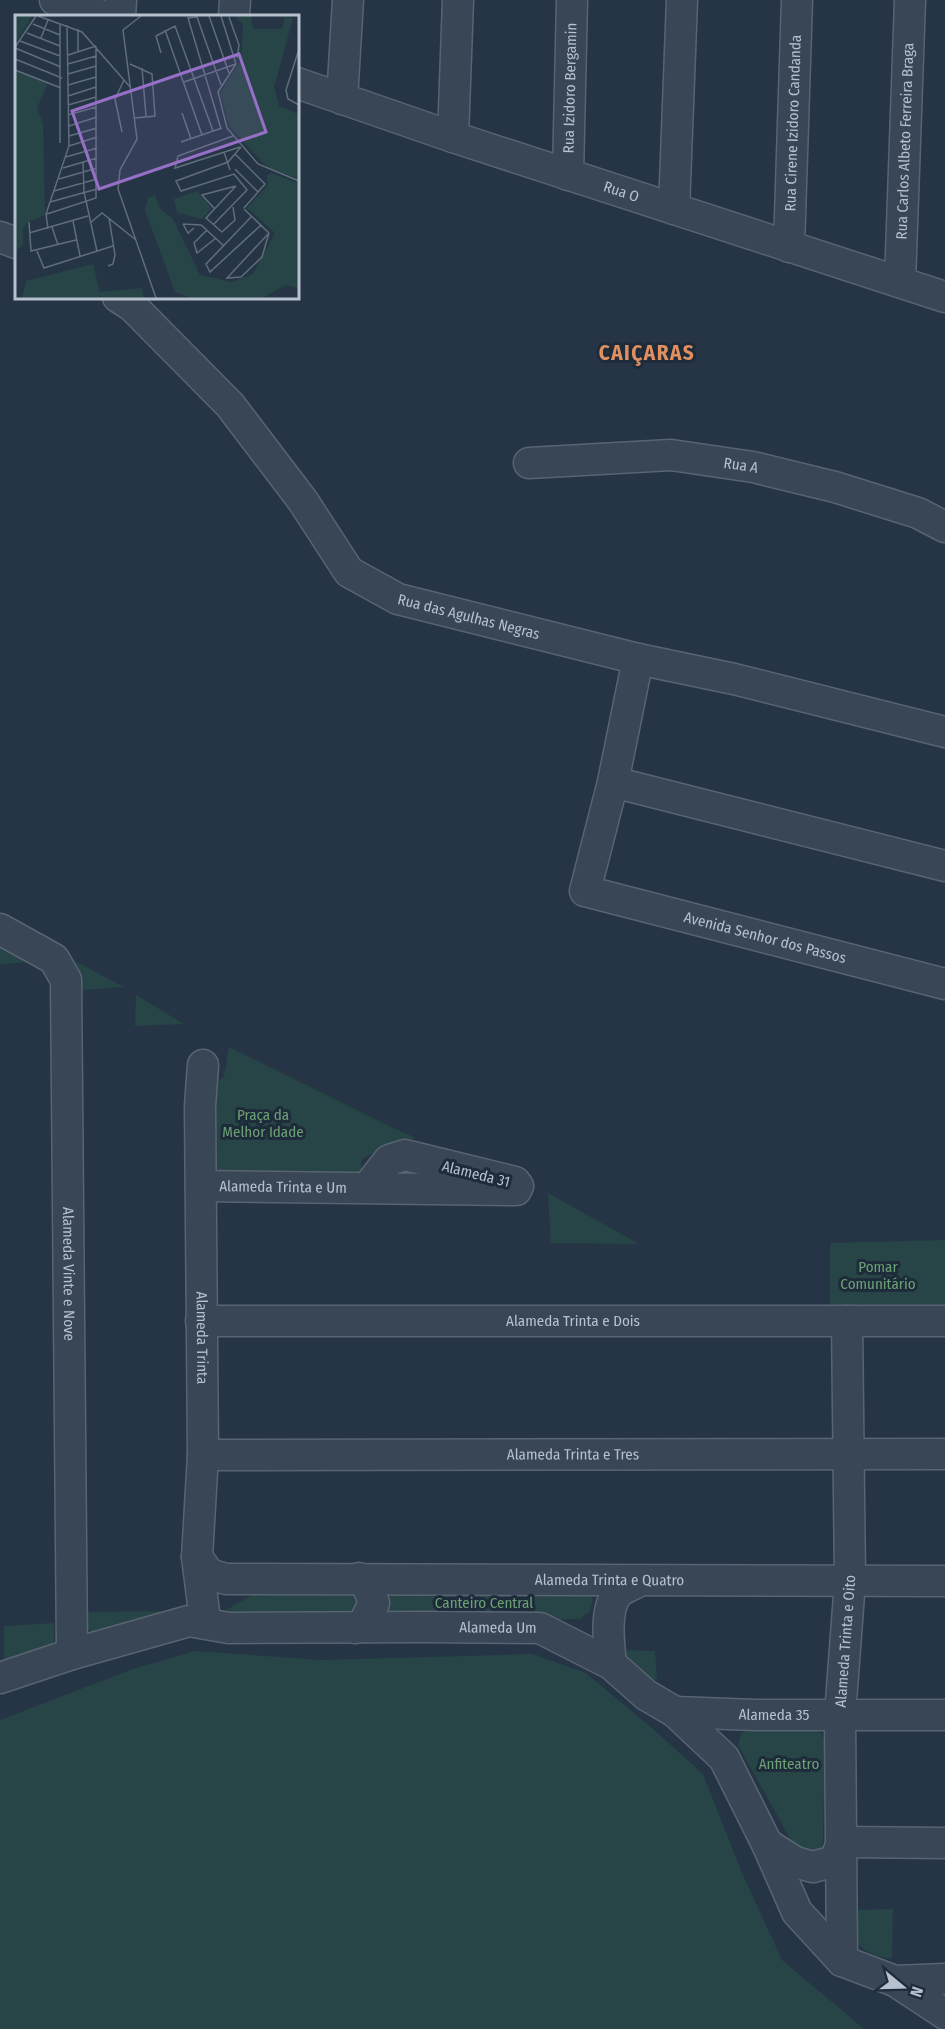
<svg xmlns="http://www.w3.org/2000/svg" width="945" height="2029" viewBox="0 0 945 2029" font-family="'Fira Sans Condensed',sans-serif">
<style>
.green{fill:#274546}
.lines{fill:none;stroke-linecap:round;stroke-linejoin:round}
.minor-casing{stroke:#586472;stroke-width:33}
.minor{stroke:#394655;stroke-width:30}
.labels{text-anchor:middle;stroke-width:6;stroke-linejoin:round;paint-order:stroke}
.street-label{font-size:15px;fill:#b7c1ce;stroke:#1e2b3a}
.park-label{font-size:15px;fill:#6ca175;stroke:#1e2b3a}
.district-label{font-size:21px;font-weight:bold;letter-spacing:1.5px;fill:#e09060;stroke:#1e2b3a}
.inset-road{fill:none;stroke:#5f6d7c;stroke-width:1.5}
.view{fill:#966fc6;fill-opacity:0.15;stroke:#966fc6;stroke-width:3}
.inset-edge{fill:none;stroke:#b7c1ce;stroke-width:3}
</style>
<rect width="100%" height="100%" fill="#253546"/>
<path class="green" d="M 0,946 L 31,962 L 0,964 Z
M 73,960 L 124,987 L 82,990 Z
M 136,995 L 184,1024 L 135,1026 Z
M 229,1047 L 391,1127 L 416,1138 L 377,1151 L 362,1159 L 361,1176 L 224,1176 L 212,1163 L 215,1086 L 224,1076 Z
M 548,1193 L 639,1244 L 551,1243 Z
M 945,1240 L 945,1309 L 830,1309 L 830,1243 Z
M 346,1585 L 362,1596 L 358,1614 L 218,1615 L 267,1586 Z
M 587,1589 L 593,1599 L 590,1611 L 580,1619 L 377,1621 L 379,1591 Z
M 172,1611 L 94,1632 C 83,1628 83,1622 82,1612 Z
M 54,1623 L 54,1640 L 53,1645 L 0,1667 L 0,1661 L 4,1660 L 4,1626 Z
M 623,1650 L 655,1651 L 657,1680 C 643,1677 626,1665 623,1650 Z
M 195,1651 L 321,1660 L 532,1654 L 586,1673 L 653,1729 L 703,1774 L 742,1873 L 782,1960 L 864,2029 L 0,2029 L 0,1720 L 130,1670 Z
M 751,1729 L 811,1730 L 821,1733 L 825,1742 L 823,1837 L 822,1851 L 813,1858 L 796,1849 L 738,1745 L 741,1733 Z
M 893,1909 L 892,1958 C 877,1958 858,1950 853,1934 C 851,1928 854,1917 854,1910 Z"/>
<g class="lines">
<defs>
<g id="minor">
<path d="M 55,0 L 103,16"/>
<path d="M 120,16 L 121,0"/>
<path d="M 234,16 L 235,0"/>
<path id="s1" d="M 297,83 L 453,137 L 945,297"/>
<path d="M 342,99 L 348,0"/>
<path d="M 453,137 L 458,0"/>
<path id="s2" d="M 568,175 L 572,0"/>
<path d="M 674,209 L 682,0"/>
<path d="M 0,237 L 16,243"/>
<path id="s3" d="M 789,247 L 797,0"/>
<path id="s4" d="M 900,282 L 910,0"/>
<path id="s5" d="M 118,297 L 132,306 L 230,405 L 303,501 L 349,572 L 398,599 L 638,659 L 734,679 L 945,732"/>
<path id="s6" d="M 529,463 L 671,455 L 753,467 L 835,487 L 918,513 L 945,527"/>
<path id="s7" d="M 638,659 L 613,782 L 585,891 L 945,984"/>
<path d="M 613,782 L 945,866"/>
<path id="s8" d="M 0,929 L 54,959 L 66,980 L 72,1654"/>
<path id="s9" d="M 203,1065 L 200,1106 L 203,1455 L 197,1557 L 204,1612"/>
<path id="s10" d="M 201,1186 L 516,1190 L 518,1186 L 515,1182 L 405,1155 L 389,1160 L 367,1188"/>
<path id="s11" d="M 201,1321 L 945,1321"/>
<path id="s12" d="M 203,1455 L 945,1454"/>
<path id="s13" d="M 197,1557 L 209,1574 L 226,1579 L 945,1581"/>
<path d="M 355,1628 L 364,1623 L 374,1603 L 366,1582 L 359,1578"/>
<path d="M 611,1664 C 609,1644 604,1609 618,1593 C 623,1588 633,1585 639,1581"/>
<path id="s14" d="M 0,1678 L 72,1654 L 189,1621 L 229,1628 L 424,1627 L 540,1628 L 611,1664 L 646,1695 L 675,1712 L 724,1758 L 767,1844 L 797,1912 L 842,1961 L 895,1981 L 945,1979"/>
<path id="s15" d="M 675,1712 L 756,1715 L 945,1715"/>
<path d="M 767,1844 L 795,1862 L 813,1867 L 835,1861 L 842,1842 L 945,1843"/>
<path id="s16" d="M 842,1961 L 840,1715 L 850,1581 L 847,1321"/>
<path d="M 895,1981 L 945,2014"/>
</g>
</defs>
<use href="#minor" class="minor-casing"/>
<use href="#minor" class="minor"/>
</g>
<g class="labels">
<g class="street-label">
<text dy="5" stroke="none"><textPath href="#s2" startOffset="87">Rua Izidoro Bergamin</textPath></text>
<text dy="5" stroke="none"><textPath href="#s3" startOffset="124">Rua Cirene Izidoro Candanda</textPath></text>
<text dy="5" stroke="none"><textPath href="#s4" startOffset="141">Rua Carlos Albeto Ferreira Braga</textPath></text>
<text dy="5" stroke="none"><textPath href="#s1" startOffset="342">Rua O</textPath></text>
<text dy="5" stroke="none"><textPath href="#s6" startOffset="213">Rua A</textPath></text>
<text dy="5" stroke="none"><textPath href="#s5" startOffset="490">Rua das Agulhas Negras</textPath></text>
<text dy="5" stroke="none"><textPath href="#s7" startOffset="424">Avenida Senhor dos Passos</textPath></text>
<text transform="translate(476 1174) rotate(14)" y="5">Alameda 31</text>
<text dy="5" stroke="none"><textPath href="#s10" startOffset="82">Alameda Trinta e Um</textPath></text>
<text dy="5" stroke="none"><textPath href="#s8" startOffset="380">Alameda Vinte e Nove</textPath></text>
<text dy="5" stroke="none"><textPath href="#s11" startOffset="372">Alameda Trinta e Dois</textPath></text>
<text dy="5" stroke="none"><textPath href="#s9" startOffset="273">Alameda Trinta</textPath></text>
<text dy="5" stroke="none"><textPath href="#s12" startOffset="370">Alameda Trinta e Tres</textPath></text>
<text dy="5" stroke="none"><textPath href="#s13" startOffset="422">Alameda Trinta e Quatro</textPath></text>
<text dy="5" stroke="none"><textPath href="#s14" startOffset="507">Alameda Um</textPath></text>
<text dy="5" stroke="none"><textPath href="#s16" startOffset="320">Alameda Trinta e Oito</textPath></text>
<text dy="5" stroke="none"><textPath href="#s15" startOffset="99">Alameda 35</textPath></text>
</g>
<g class="park-label">
<text x="263" y="1120">Praça da<tspan x="263" dy="17">Melhor Idade</tspan></text>
<text x="878" y="1272">Pomar<tspan x="878" dy="17">Comunitário</tspan></text>
<text x="484" y="1608">Canteiro Central</text>
<text x="789" y="1769">Anfiteatro</text>
</g>
<g class="district-label">
<text x="647" y="360">CAIÇARAS</text>
</g>
</g>
<g transform="translate(15 15)">
<rect width="284" height="284" fill="#253546"/>
<path d="M 0,1 L 17,1 L 0,29 ZM 219,1 L 236,1 L 238,14 L 267,14 L 270,2 L 278,3 L 259,72 L 264,91 L 283,99 L 283,164 L 252,152 L 214,111 L 205,78 L 226,45 L 228,9 ZM 0,55 L 33,68 L 22,93 L 28,109 L 30,200 L 13,207 L 8,214 L 8,230 L 0,236 ZM 256,158 L 283,168 L 283,273 L 271,270 L 247,283 L 176,283 L 160,277 L 130,195 L 133,183 L 140,180 L 145,194 L 158,204 L 185,260 L 216,267 L 238,259 L 260,218 L 232,193 L 253,170 L 252,160 ZM 182,176 L 197,193 L 187,204 L 162,198 L 159,184 ZM 78,249 L 85,277 L 127,273 L 129,283 L 7,283 L 11,266 Z" fill="#274546"/>
<path class="inset-road" d="M 23,1 L 67,17 L 116,73M 126,1 L 108,15 L 122,124 L 105,155 L 103,174 L 141,283M 194,1 L 214,58M 206,1 L 221,49M 214,2 L 224,30 L 222,43M 18,9 L 45,20M 63,14 L 63,36M 150,15 L 187,120M 12,18 L 45,31M 26,23 L 33,5M 5,26 L 45,41M 0,32 L 21,1M 0,33 L 46,52M 284,34 L 271,75 L 273,84 L 284,90M 146,38 L 141,21 L 160,11 L 198,116M 53,40 L 81,31M 0,44 L 47,63M 53,49 L 81,41M 115,49 L 137,59 L 140,101 L 120,103M 221,49 L 203,77 L 212,113 L 243,149 L 284,166M 127,53 L 131,101M 0,55 L 46,73M 53,59 L 81,51M 169,67 L 221,49M 53,70 L 81,62M 206,70 L 182,2 L 173,3 L 206,114M 53,81 L 81,72M 53,90 L 81,82M 167,98 L 176,124M 53,100 L 81,92M 54,111 L 82,102M 107,117 L 100,84 L 109,65M 54,121 L 82,113M 218,121 L 163,141 L 160,153 L 225,132M 166,127 L 207,113M 45,128 L 45,9M 54,131 L 82,122M 209,137 L 215,155M 220,139 L 250,169 L 229,193M 51,142 L 82,133M 68,147 L 69,177 L 82,236M 48,153 L 82,143M 220,154 L 243,177M 44,164 L 82,153M 39,176 L 82,164M 35,187 L 82,174M 218,192 L 220,205 L 207,217 L 191,203 L 221,171M 199,193 L 187,180 L 221,171M 229,194 L 254,218M 32,199 L 81,183 L 81,31M 237,201 L 191,249 L 195,257 L 246,210M 58,206 L 65,241M 14,207 L 16,236 L 61,225M 75,208 L 87,198 L 121,225M 168,209 L 186,210 L 209,231M 168,209 L 173,218 L 179,213M 198,210 L 232,175 L 219,159 L 166,176 L 161,166 L 213,147 L 226,132M 37,212 L 43,230M 33,214 L 31,199 L 54,131 L 52,10M 192,215 L 179,228 L 182,238 L 201,223M 14,218 L 73,201M 254,218 L 247,242 L 226,262 L 212,263 ZM 22,236 L 29,253 L 98,231M 93,251 L 98,249 L 100,240 L 94,203"/>
<path class="view" d="M 224,39 L 251,117 L 84,174 L 57,96 Z"/>
<rect width="284" height="284" class="inset-edge"/>
</g>
<g transform="translate(903 1987) rotate(109)" stroke="#1e2b3a" stroke-width="4.5" paint-order="stroke">
<path d="M0-4.5L10 22L0 15L-10 22Z" fill="#b7c1ce"/>
<text y="-9" font-size="16" font-weight="bold" text-anchor="middle" fill="#b7c1ce">N</text>
</g>
</svg>
